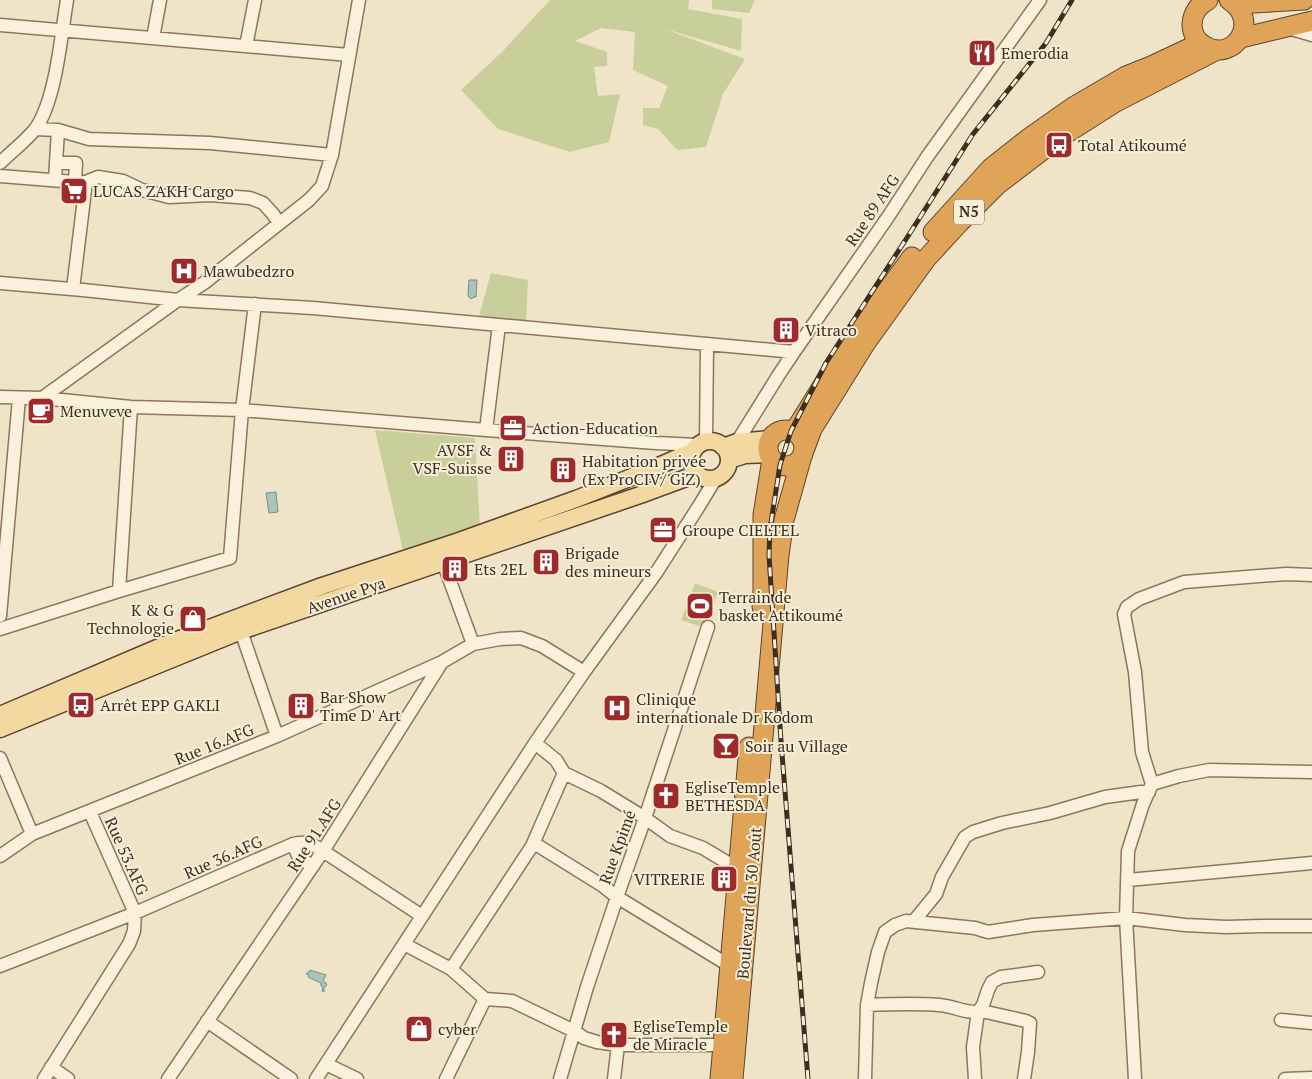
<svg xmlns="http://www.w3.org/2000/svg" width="1312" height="1079" viewBox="0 0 1312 1079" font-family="'PT Serif',serif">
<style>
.green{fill:#c9cf9b}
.water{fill:#a9c4bc;stroke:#6f938a}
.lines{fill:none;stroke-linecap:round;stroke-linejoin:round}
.minor-casing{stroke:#8d765c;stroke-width:15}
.major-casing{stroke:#5b4430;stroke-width:19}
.highway-casing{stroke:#5b4430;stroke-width:21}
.minor{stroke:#faf1dc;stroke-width:12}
.major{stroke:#f3d9a0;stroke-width:16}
.highway{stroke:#e0a458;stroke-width:19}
.rail-casing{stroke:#3d2e20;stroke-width:5}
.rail{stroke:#f7eed8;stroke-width:3;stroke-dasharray:9;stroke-linecap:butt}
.labels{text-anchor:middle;stroke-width:4;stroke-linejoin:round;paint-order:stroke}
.shield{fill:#f7eed8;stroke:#756857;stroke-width:1}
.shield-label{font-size:15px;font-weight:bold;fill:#3d2e20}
.poi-label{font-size:16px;fill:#3d2e20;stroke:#f7eed8;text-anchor:start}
.street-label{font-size:16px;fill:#3d2e20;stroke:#f7eed8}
</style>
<rect width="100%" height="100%" fill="#f0e4c8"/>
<path class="green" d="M 550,0 L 689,0 L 688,9 L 742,19 L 741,51 L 665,29 L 745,59 L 723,94 L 706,147 L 677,150 L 658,129 L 643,125 L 643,108 L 659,108 L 668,86 L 633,70 L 635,32 L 601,28 L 575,41 L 607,52 L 607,66 L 594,67 L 598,96 L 620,94 L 609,142 L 570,152 L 498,129 L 461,90 L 502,52 Z
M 712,0 L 755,0 L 749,13 L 712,9 Z
M 491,273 L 528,280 L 526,322 L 479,316 Z
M 375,430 L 475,438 L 480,527 L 403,551 Z
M 695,583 L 718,592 L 705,628 L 681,620 Z"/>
<path class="water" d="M 469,280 L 477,280 L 476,297 L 474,297 L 471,299 L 468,296 Z
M 276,492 L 278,512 L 269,513 L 266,493 Z
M 310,970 L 326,975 L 323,981 L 326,983 L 327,985 L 324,988 L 324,992 L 322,991 L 323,988 L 321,986 L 321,983 L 308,977 L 309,975 L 306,974 L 308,972 L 310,972 Z"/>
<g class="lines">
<defs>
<path id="minor" d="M 0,25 L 349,55
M 1288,28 L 1312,35
M 153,38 L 160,0
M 246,46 L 255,0
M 35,129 L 58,130 L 89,139 L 210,143 L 332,155
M 0,163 C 10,153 28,139 36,128 C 56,99 61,36 67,0
M 56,163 L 76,163 L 75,182
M 0,176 L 75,182 L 86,182 L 98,177 L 123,181 L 142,190 L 169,197 L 210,195 L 250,198 L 263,203 L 273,214 L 279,223
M 55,180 L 58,130
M 0,283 L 83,290 L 178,300 L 313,308 L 794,352
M 73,289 L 86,182
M 0,397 L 42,398 L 131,407 L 242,410 L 486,430 L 656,443 L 698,445
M 42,398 L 178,300 L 204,283 L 309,200 L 322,186 L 332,155 L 359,0
M 486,430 L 499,325
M 706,441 L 707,344
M 737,442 L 778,376 L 794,352 L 888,217 L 927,157 L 1040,0
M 443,562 L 473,644
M 119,591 L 131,407
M 0,616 L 19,398
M 0,629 L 119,591 L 230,558 L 242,410 L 255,304
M 241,631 L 277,736
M 535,743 L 556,760 L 564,773 L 601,791 L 645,818 L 670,836 L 703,848 L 738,869
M 0,758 L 32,834
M 1152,784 L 1179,776 L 1209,770 L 1312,772
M 293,844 L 299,858 L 313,866
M 532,846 L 537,845 L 603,886 L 617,897 L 730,966
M 0,856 L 32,834 L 277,736 L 442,662 L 473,644 L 500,639 L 521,638 L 542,646 L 584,672
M 1128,880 L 1312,863
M 914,921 L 936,894 L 942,877 L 965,837 L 973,832 L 1002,823 L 1050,813 L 1105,797 L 1141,792 L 1149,792
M 404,944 L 451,969 L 485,999 L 512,1001 L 574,1031 L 584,1038 L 597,1042 L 618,1045 L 723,1045
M 0,966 L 135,913 L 293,844 C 308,841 311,843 323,851 L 422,916
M 451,969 L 532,846 L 564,773
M 867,1005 C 891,1004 915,1003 939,1005 C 953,1006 965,1013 978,1012 L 983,1005 L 988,990 L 992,982 L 1001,977 L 1038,972
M 1281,1020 L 1312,1023
M 207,1021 L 291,1079
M 326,1064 L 357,1079
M 51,1067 L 68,1079
M 44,1079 L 129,944 L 134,931 L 135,913 L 90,812
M 168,1079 L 323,851 L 442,662
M 316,1079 L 535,743 L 584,672 L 656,573 L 699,506 L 716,478
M 446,1079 L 485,999
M 560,1079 L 587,987 L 617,897 L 645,818 L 708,627
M 614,1079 L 618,1045
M 865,1079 L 867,1005 L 871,983 L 878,952 L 885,932 L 895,925 L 906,921 L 975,928 L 988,932 L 1033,925 L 1126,918 L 1185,925 L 1226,927 L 1262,926 L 1312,926
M 975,1079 L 973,1047 L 978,1012 L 986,1012 L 1026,1021 L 1030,1023 L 1028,1052 L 1024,1079
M 1135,1079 L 1126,918 L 1128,851 L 1143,804 L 1152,784 L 1142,752 L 1135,672 L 1124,614 L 1127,607 L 1139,599 L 1184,582 L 1286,574 L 1312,575
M 1285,1079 L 1312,1078"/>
<path id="major" d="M691 460a19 19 0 1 1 38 0a19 19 0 1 1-38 0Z
M 723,447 L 737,442 L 770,439
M 729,460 L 745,455 L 769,454
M 0,715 L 164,645 L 322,586 L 459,541 L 576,499 L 647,471 L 693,451
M 0,729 L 241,631 L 640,495 L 697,474"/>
<path id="highway" d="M 1208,0 C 1198,6 1193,12 1192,24 C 1192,34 1197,42 1205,46 C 1234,63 1262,21 1229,0
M 1236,4 L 1304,0
M 1241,38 L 1312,21
M 933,232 L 991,168 L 1029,138 L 1073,107 L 1126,76 L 1151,66 L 1200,43
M768 448a18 18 0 1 1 36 0a18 18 0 1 1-36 0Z
M 794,432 L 851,340 L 912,257
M 762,607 L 763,591 L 763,515 L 772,459
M 720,1079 L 749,747
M 733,1079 L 779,555 L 784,520 L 802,456 L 812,429 L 865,344 L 926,259 L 959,223 L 997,185 L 1056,140 L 1116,102 L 1217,50"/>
</defs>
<use href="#minor" class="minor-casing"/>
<use href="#major" class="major-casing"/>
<use href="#highway" class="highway-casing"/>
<use href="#minor" class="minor"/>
<use href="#major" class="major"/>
<use href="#highway" class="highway"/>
<defs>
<path id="rail" d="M 808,1079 L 781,741 L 769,555 L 770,529 L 780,465 L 791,431 L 826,363 L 910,233 L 973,134 L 1046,43 L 1072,0"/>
</defs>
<use href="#rail" class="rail-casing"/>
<use href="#rail" class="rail"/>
</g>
<defs>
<symbol id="restaurant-square" viewBox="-11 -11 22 22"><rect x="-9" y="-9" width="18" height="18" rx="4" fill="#9e2a2b" stroke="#f7eed8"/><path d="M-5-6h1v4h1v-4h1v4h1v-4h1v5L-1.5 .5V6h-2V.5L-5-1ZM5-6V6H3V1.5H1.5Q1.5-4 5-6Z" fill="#fff"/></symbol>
<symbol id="bus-square" viewBox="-11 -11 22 22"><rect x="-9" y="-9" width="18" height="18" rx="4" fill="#9e2a2b" stroke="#f7eed8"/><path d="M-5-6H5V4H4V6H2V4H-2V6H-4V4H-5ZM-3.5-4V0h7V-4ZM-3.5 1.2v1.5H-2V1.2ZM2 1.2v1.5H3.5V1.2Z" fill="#fff"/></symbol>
<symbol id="supermarket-square" viewBox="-11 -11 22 22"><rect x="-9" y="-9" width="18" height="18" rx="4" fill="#9e2a2b" stroke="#f7eed8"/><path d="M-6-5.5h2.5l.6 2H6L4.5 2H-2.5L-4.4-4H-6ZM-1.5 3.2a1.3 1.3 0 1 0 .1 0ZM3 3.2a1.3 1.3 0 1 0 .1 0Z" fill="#fff"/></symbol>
<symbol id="hospital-square" viewBox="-11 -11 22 22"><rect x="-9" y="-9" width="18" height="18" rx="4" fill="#9e2a2b" stroke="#f7eed8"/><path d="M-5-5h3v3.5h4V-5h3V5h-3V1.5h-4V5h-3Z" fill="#fff"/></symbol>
<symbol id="building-square" viewBox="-11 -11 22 22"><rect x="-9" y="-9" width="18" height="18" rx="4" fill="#9e2a2b" stroke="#f7eed8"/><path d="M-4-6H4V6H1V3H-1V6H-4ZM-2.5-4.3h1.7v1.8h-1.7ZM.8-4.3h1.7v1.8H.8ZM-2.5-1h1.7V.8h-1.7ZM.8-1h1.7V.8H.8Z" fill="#fff"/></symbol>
<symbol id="cafe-square" viewBox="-11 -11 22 22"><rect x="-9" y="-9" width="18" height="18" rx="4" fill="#9e2a2b" stroke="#f7eed8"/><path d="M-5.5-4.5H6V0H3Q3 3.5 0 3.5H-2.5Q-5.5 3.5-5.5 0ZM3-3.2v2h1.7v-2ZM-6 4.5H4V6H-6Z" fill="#fff"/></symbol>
<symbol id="office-square" viewBox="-11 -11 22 22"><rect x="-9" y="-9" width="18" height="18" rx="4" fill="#9e2a2b" stroke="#f7eed8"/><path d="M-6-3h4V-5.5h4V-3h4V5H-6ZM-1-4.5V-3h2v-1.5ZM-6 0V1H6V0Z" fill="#fff"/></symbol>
<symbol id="stadium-square" viewBox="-11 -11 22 22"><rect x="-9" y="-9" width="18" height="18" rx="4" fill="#9e2a2b" stroke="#f7eed8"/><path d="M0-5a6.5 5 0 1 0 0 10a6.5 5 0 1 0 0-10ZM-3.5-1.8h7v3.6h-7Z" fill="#fff"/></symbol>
<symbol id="shop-square" viewBox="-11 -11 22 22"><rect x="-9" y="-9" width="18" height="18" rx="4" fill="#9e2a2b" stroke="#f7eed8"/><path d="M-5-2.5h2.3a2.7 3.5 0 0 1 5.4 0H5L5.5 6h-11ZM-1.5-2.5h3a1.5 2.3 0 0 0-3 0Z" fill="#fff"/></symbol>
<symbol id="bar-square" viewBox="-11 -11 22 22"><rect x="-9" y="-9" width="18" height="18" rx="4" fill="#9e2a2b" stroke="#f7eed8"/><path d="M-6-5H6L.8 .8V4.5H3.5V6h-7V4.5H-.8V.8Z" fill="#fff"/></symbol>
<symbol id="church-square" viewBox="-11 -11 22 22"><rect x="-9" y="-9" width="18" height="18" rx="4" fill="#9e2a2b" stroke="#f7eed8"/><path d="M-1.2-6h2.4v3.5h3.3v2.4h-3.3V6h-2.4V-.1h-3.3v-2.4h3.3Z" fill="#fff"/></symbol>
</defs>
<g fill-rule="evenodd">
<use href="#restaurant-square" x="966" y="37" width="32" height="32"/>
<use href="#bus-square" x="1043" y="129" width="32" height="32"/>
<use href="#supermarket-square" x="58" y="175" width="32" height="32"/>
<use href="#hospital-square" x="168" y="255" width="32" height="32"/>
<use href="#building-square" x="770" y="314" width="32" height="32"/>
<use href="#cafe-square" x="25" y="395" width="32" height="32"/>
<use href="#office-square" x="497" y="412" width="32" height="32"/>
<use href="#building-square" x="495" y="443" width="32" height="32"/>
<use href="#building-square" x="547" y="454" width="32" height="32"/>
<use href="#office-square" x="647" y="514" width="32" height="32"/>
<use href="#building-square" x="530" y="546" width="32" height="32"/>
<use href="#building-square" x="439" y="553" width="32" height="32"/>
<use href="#stadium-square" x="684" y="590" width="32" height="32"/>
<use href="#shop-square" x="177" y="603" width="32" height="32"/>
<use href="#bus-square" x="65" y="689" width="32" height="32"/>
<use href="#building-square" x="285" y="690" width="32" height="32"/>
<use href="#hospital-square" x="601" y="692" width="32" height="32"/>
<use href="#bar-square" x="710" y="730" width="32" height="32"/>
<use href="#church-square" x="650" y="780" width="32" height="32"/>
<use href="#building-square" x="708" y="863" width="32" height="32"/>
<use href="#shop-square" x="403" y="1013" width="32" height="32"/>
<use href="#church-square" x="598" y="1019" width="32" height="32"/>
</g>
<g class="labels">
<rect class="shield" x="954" y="199.5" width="30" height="25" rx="4"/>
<g class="shield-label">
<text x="969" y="217">N5</text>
</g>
<g class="poi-label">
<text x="1001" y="59">Emerodia</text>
<text x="1078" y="151">Total Atikoumé</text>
<text x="93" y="197">LUCAS ZAKH Cargo</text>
<text x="203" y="277">Mawubedzro</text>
<text x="805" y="336">Vitraco</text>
<text x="60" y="417">Menuveve</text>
<text x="532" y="434">Action-Education</text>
<text x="492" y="456" text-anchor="end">AVSF &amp;<tspan x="492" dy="18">VSF-Suisse</tspan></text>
<text x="582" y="467">Habitation privée<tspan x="582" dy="18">(Ex ProCIV/ GiZ)</tspan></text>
<text x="682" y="536">Groupe CIELTEL</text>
<text x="565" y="559">Brigade<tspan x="565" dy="18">des mineurs</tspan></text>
<text x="474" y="575">Ets 2EL</text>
<text x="719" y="603">Terrain de<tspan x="719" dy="18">basket Attikoumé</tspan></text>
<text x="174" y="616" text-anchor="end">K &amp; G<tspan x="174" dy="18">Technologie</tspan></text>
<text x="320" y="703">Bar Show<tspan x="320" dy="18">Time D' Art</tspan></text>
<text x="636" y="705">Clinique<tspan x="636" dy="18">internationale Dr Kodom</tspan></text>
<text x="100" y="711">Arrêt EPP GAKLI</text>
<text x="745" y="752">Soir au Village</text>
<text x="685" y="793">EgliseTemple<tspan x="685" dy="18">BETHESDA</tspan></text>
<text x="705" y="885" text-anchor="end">VITRERIE</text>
<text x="633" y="1032">EgliseTemple<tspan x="633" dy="18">de Miracle</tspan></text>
<text x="438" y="1035">cyber</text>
</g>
<g class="street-label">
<text transform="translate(872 210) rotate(-56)" y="6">Rue 89 AFG</text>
<text transform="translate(346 595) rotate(-19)" y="6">Avenue Pya</text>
<text transform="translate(214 744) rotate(-22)" y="6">Rue 16.AFG</text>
<text transform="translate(314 835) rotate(-57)" y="6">Rue 91.AFG</text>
<text transform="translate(617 847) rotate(-70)" y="6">Rue Kpimé</text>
<text transform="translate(127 856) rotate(66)" y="6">Rue 53.AFG</text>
<text transform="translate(223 857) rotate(-24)" y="6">Rue 36.AFG</text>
<text transform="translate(749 903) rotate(-85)" y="6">Boulevard du 30 Août</text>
</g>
</g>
</svg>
